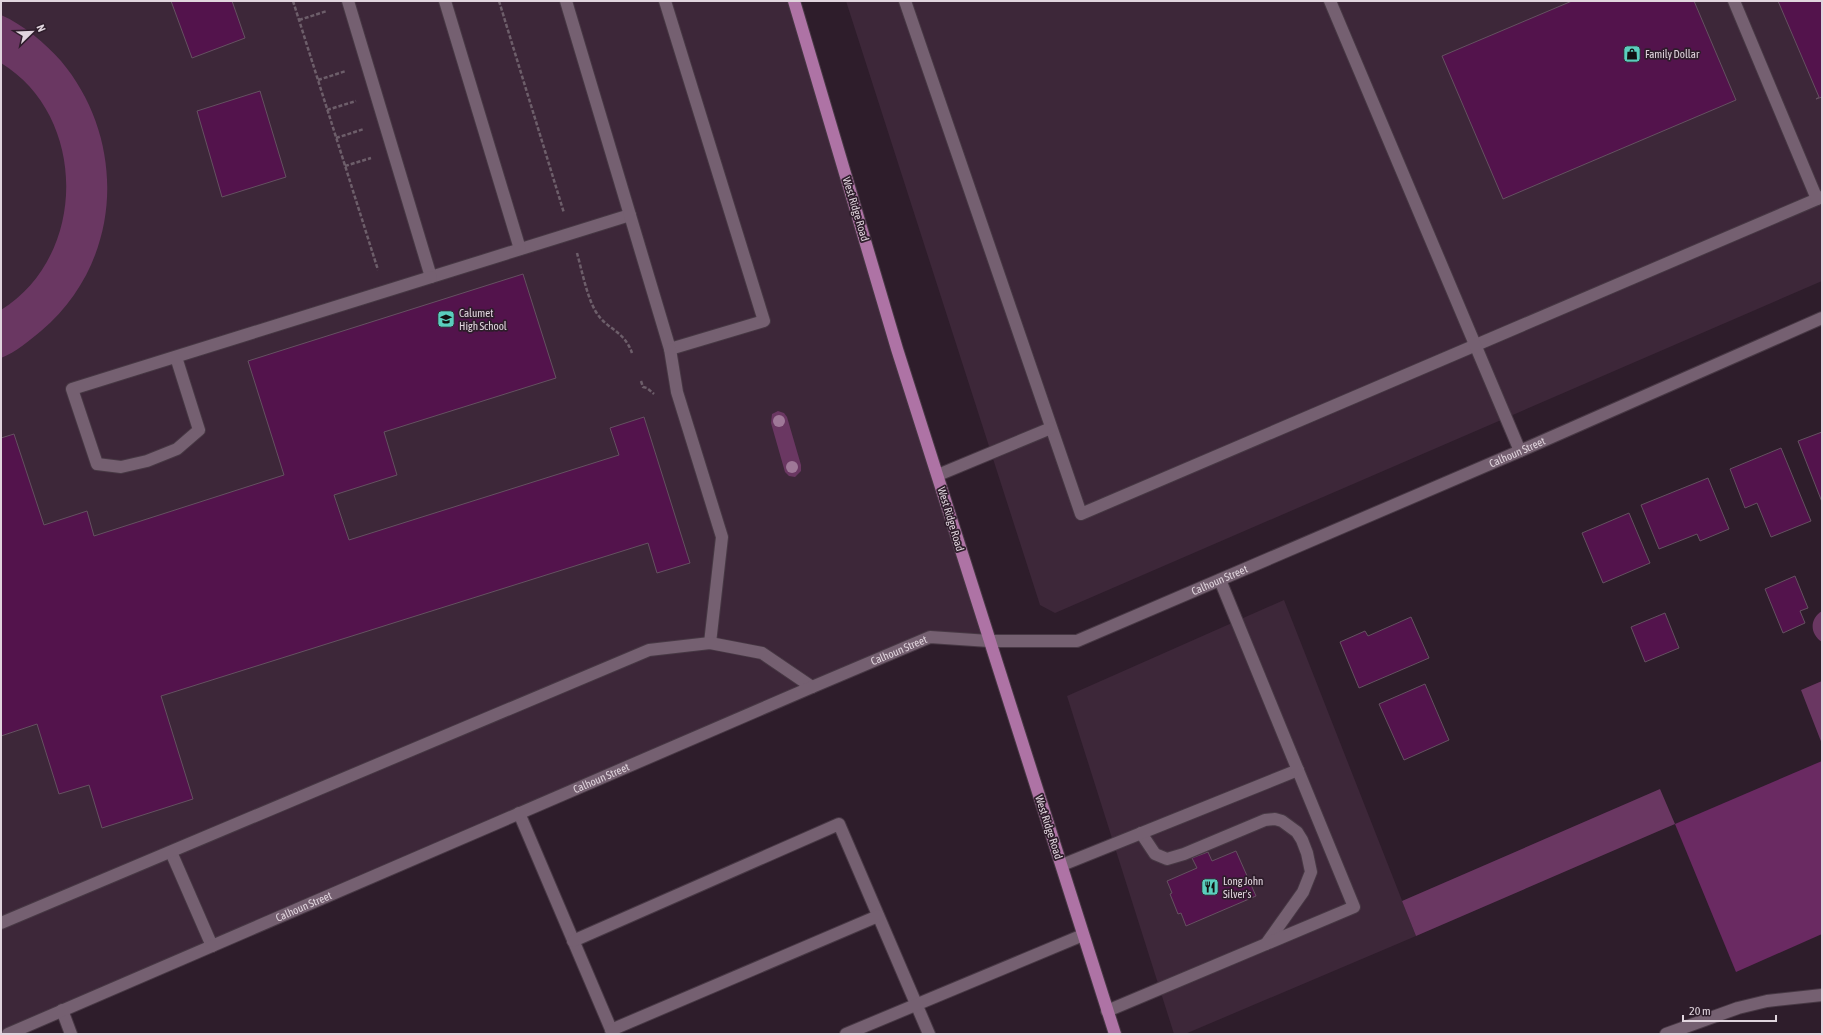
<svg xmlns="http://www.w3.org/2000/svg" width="1823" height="1035" viewBox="0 0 1823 1035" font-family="'Asap Condensed',sans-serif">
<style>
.built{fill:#3d2739}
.green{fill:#6a3762}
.forest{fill:#6a2a62}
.building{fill:#53134c;stroke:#655161}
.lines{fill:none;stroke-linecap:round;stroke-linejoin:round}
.minor-casing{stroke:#473844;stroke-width:14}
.major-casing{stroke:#473844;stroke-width:14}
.path{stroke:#6d5e6a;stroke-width:2.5;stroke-dasharray:4 2;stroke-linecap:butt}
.minor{stroke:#756071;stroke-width:12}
.major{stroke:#ae73a5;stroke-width:12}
.tree{fill:#9f7898}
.labels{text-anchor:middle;stroke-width:3.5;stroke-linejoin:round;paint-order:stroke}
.poi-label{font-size:11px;fill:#e1d5de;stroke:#2e1d2b;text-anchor:start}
.street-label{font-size:11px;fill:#e1d5de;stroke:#2e1d2b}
</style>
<rect width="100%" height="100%" fill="#2e1d2b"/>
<path class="built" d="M 1,1 L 796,1 L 989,641 L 930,637 L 15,1034 L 1,1034 Z
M 846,1 L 1822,1 L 1822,281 L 1055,613 L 1040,605 Z
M 1284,600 L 1416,936 L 1185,1034 L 1174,1034 L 1067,696 Z"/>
<path class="green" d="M 1,15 C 24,25 45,43 61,61 C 128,141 123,262 41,331 C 29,341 16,352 1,358 L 1,310 C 88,256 88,116 1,63 Z
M 778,411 L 784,413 L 787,417 L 801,465 L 801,471 L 795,477 L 789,476 L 785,472 L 771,423 L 772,414 Z
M 1822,611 L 1822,642 C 1810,634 1809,619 1822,611 Z
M 1822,681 L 1822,744 L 1801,690 Z
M 1660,789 L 1675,824 L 1416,936 L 1402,901 Z"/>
<path class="forest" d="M 1822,761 L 1822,934 L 1736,972 L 1675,824 Z"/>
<path class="building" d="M 171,1 L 232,1 L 245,38 L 192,58 Z
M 1572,1 L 1694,1 L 1736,100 L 1503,199 L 1442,56 Z
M 1778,1 L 1822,1 L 1822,97 L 1816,99 L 1819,97 Z
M 260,91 L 286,177 L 222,197 L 197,111 Z
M 523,274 L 556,378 L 384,432 L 397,475 L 334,495 L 349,540 L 619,455 L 610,428 L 644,417 L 690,563 L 657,573 L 648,543 L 161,696 L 193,799 L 102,828 L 89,785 L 59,794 L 37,724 L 1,736 L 1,438 L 14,434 L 44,525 L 87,511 L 94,536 L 284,475 L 248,361 Z
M 1822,432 L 1822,502 L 1798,441 Z
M 1781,448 L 1811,521 L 1771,537 L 1757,503 L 1745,508 L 1730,469 Z
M 1708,478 L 1729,529 L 1700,541 L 1697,534 L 1659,549 L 1641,505 Z
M 1629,513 L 1650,563 L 1603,583 L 1582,533 Z
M 1795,576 L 1808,608 L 1800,611 L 1805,623 L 1783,633 L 1765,589 Z
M 1665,613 L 1679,648 L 1645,662 L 1631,627 Z
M 1411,617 L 1429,658 L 1359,688 L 1340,642 L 1365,631 L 1368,636 Z
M 1425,684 L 1449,740 L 1404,760 L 1379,704 Z
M 1236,851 L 1256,896 L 1186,926 L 1181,913 L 1178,914 L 1170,894 L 1172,893 L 1167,881 L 1197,868 L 1192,858 L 1208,852 L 1212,861 Z"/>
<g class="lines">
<defs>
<g id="minor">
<path d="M 348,1 L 431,277 L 630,215"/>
<path d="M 445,1 L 520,249"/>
<path d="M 566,1 L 670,349 L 764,321 L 665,1"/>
<path d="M 905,1 L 1081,514 L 1822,197"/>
<path d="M 1330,1 L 1520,451"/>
<path d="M 1734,1 L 1817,199"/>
<path d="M 670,349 L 677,392 L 722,537 L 710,643"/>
<path d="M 176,357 L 199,430 L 177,449 L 147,461 L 121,467 L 97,464 L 72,389 L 431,277"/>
<path d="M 938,475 L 1051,428"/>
<path d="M 519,813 L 613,1034"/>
<path d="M 1141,833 L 1155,854 L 1167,859 L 1184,854 L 1265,820 L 1275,819 L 1282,821 L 1297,832 L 1302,840 L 1307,853 L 1311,872 L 1303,892 L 1266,944"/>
<path d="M 171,852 L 212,946"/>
<path d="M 1062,865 L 1298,770"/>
<path d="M 1,923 L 649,650 L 710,643 L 762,653 L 812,687"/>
<path d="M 573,941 L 839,824 L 929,1034"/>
<path d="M 62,1010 L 71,1034"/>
<path d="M 1107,1011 L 1354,907 L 1220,580"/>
<path d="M 611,1030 L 878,916"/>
<path id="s1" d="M 8,1034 L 812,687 L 930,637 L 989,641 L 1077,641 L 1520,451 L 1822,318"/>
<path d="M 846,1034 L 1083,935"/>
<path d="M 1666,1034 L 1738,1008 L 1767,1001 L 1822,995"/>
</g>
<path id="major" d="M 794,1 L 897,349 L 1115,1034"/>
</defs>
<use href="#minor" class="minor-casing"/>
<use href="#major" class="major-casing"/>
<path class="path" d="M 293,1 L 378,270
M 499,1 L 564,213
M 299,20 L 327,11
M 318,80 L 346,71
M 327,110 L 356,101
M 336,138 L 364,129
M 345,166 L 371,158
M 577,253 C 582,271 587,297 596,312 C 607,330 624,330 632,353
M 641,381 L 643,387 L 647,388 L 654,394"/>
<use href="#minor" class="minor"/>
<use href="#major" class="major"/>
</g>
<g class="tree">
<circle cx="779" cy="421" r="6"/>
<circle cx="792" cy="467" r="6"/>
</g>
<defs>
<symbol id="shop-square" viewBox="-11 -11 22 22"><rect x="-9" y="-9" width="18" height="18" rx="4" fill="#5acebd" stroke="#2e1d2b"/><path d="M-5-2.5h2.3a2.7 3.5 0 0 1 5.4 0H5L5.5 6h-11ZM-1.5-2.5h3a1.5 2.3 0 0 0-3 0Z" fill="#111"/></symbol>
<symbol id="school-square" viewBox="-11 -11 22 22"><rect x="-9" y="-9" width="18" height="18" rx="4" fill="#5acebd" stroke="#2e1d2b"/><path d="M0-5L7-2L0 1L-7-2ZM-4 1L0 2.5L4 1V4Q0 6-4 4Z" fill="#111"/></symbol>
<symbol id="restaurant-square" viewBox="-11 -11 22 22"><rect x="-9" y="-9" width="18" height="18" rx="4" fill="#5acebd" stroke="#2e1d2b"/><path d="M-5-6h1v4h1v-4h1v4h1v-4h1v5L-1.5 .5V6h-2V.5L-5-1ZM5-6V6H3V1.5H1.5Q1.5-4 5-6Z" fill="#111"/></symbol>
</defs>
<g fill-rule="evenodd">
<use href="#shop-square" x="1622" y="44" width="20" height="20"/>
<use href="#school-square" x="436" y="309" width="20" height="20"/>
<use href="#restaurant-square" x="1200" y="877" width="20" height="20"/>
</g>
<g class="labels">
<g class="poi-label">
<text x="1645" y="58">Family Dollar</text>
<text x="459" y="317">Calumet<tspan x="459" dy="13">High School</tspan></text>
<text x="1223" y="885">Long John<tspan x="1223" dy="13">Silver's</tspan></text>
</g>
<g class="street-label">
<text transform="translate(856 209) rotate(73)" y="4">West Ridge Road</text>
<text dy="4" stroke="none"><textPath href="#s1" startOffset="1630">Calhoun Street</textPath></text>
<text transform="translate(951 519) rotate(73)" y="4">West Ridge Road</text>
<text dy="4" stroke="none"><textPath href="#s1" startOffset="1306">Calhoun Street</textPath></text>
<text dy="4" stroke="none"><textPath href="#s1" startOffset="970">Calhoun Street</textPath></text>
<text dy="4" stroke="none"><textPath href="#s1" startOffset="646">Calhoun Street</textPath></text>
<text transform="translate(1049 827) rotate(72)" y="4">West Ridge Road</text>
<text dy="4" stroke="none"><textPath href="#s1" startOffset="322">Calhoun Street</textPath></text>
</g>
</g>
<rect width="1823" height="1035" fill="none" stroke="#e1d5de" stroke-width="4"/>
<g transform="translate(32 32) rotate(67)" stroke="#2e1d2b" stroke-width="3" paint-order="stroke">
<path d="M0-3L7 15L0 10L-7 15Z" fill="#e1d5de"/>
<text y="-6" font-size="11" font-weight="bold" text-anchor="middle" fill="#e1d5de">N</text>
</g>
<path d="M1683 1015v6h93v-6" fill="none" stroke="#e1d5de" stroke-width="2"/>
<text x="1689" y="1015" font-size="12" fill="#e1d5de" stroke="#2e1d2b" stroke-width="3" paint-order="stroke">20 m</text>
</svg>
